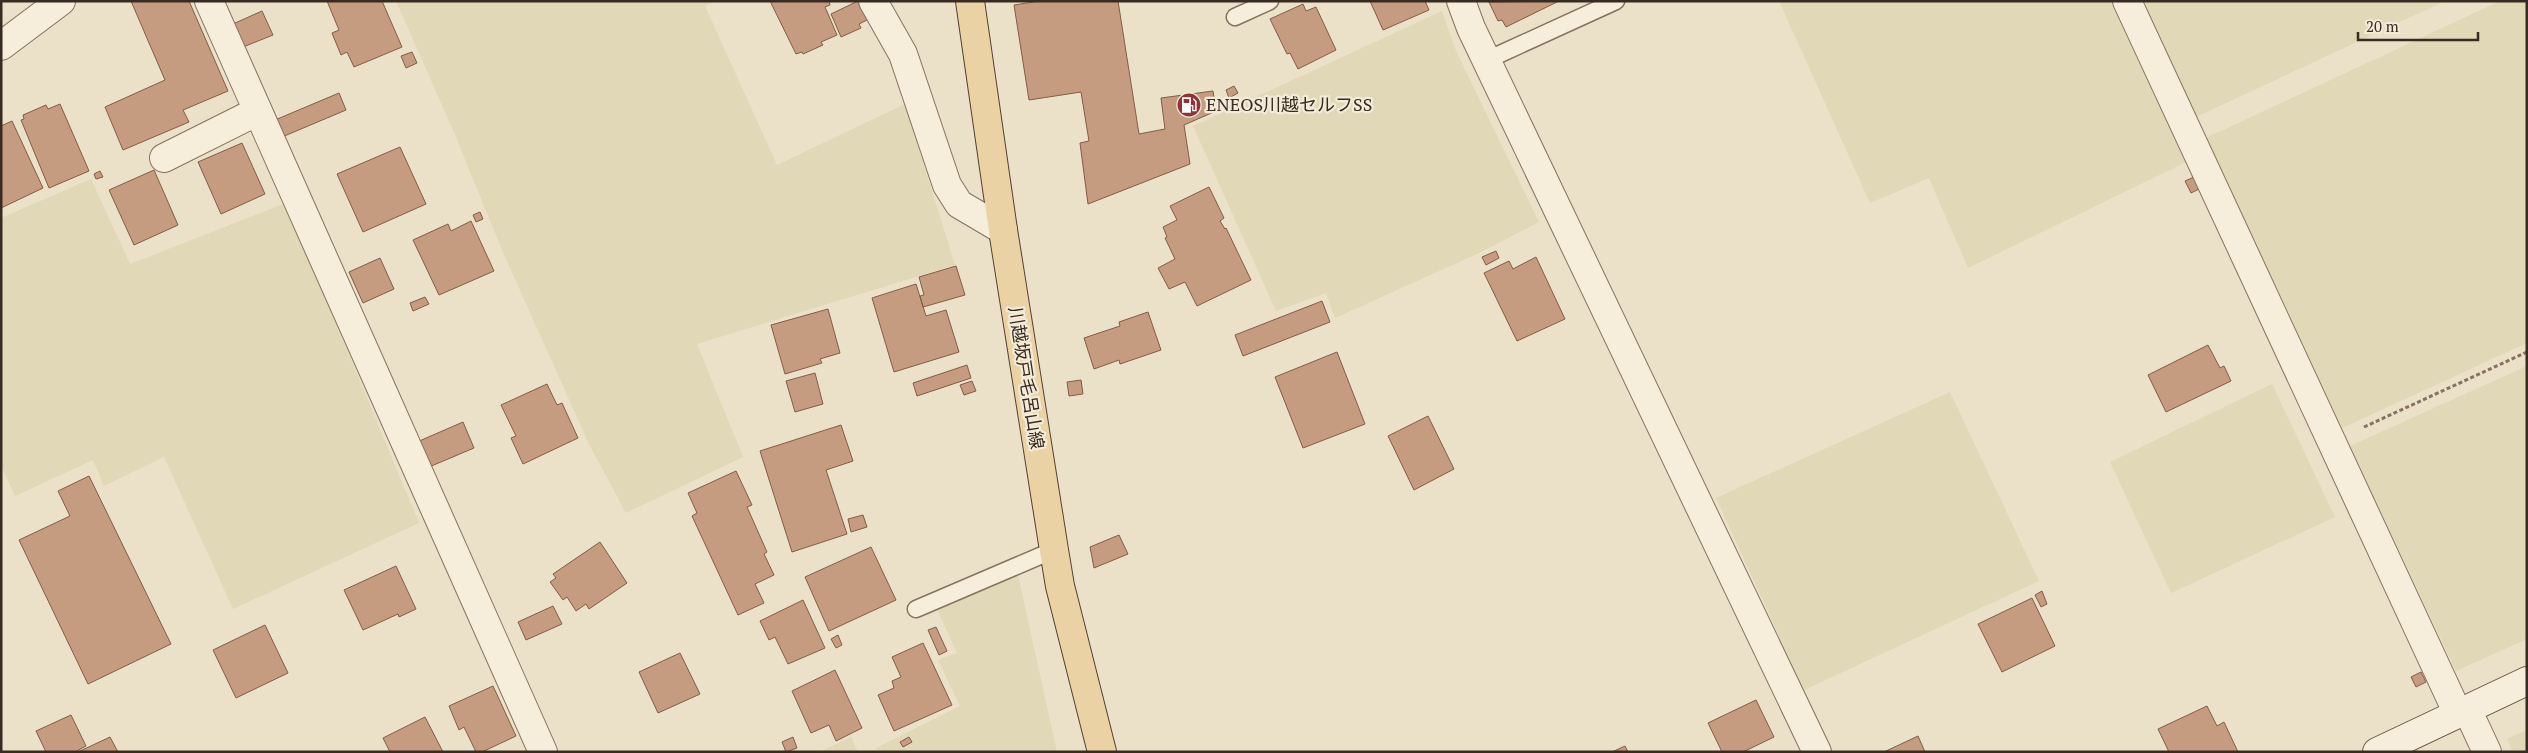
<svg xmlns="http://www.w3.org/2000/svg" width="2528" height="753" viewBox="0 0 2528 753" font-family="'PT Serif','Noto Sans JP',serif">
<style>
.farmland{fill:#e0d8b6}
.building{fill:#c69c81;stroke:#835c46}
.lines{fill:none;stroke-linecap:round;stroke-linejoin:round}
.lane-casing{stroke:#86725f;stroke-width:19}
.street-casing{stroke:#86725f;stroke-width:30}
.secondary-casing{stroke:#685442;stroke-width:30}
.primary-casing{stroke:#544132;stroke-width:30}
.path{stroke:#86725f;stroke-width:3;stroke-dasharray:4 2.5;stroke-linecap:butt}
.lane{stroke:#f6eddb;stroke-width:16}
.street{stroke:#f6eddb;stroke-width:28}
.secondary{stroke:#f6eddb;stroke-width:28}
.primary{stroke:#ebd2a4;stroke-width:28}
.labels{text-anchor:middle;stroke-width:4.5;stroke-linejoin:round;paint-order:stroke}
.poi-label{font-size:18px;fill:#382b21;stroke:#f3ead7;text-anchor:start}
.street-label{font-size:18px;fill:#382b21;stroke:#f3ead7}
</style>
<rect width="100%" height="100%" fill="#ebe0c8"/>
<path class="farmland" d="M 396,1 L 715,1 L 705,6 L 777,165 L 905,104 L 955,265 L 697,344 L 743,457 L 626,513 L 589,444 L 502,250 L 453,130 Z
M 1779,1 L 2111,1 L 2186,162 L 1968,268 L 1929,178 L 1870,203 Z
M 2143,1 L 2445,1 L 2196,117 Z
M 2500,1 L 2527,1 L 2527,343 L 2342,428 L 2206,138 Z
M 1442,11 L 1456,51 L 1539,222 L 1479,253 L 1335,318 L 1326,293 L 1276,311 L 1193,126 Z
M 91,179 L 130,264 L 286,203 L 419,523 L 233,609 L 164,457 L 104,486 L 93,460 L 15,496 L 1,465 L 1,218 Z
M 2527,366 L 2527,639 L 2456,671 L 2350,446 Z
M 2272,384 L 2335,517 L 2171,593 L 2110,462 Z
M 1950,392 L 2039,581 L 1804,690 L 1716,498 Z
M 1018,575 L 1057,752 L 878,752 L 876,748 L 960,706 L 938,660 L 957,653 L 937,609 Z
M 2527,730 L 2527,752 L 2513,752 L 2507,739 Z
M 851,737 L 858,752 L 819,752 Z"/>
<path class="building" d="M 131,1 L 189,1 L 228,91 L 183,110 L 189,122 L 123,150 L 105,107 L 165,80 Z
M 327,1 L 382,1 L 402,47 L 354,67 L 347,52 L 341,55 L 332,33 L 339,30 Z
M 770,1 L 829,1 L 830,5 L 825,7 L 837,35 L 821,42 L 823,45 L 803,54 L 802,52 L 796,54 Z
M 858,1 L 867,20 L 859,24 L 861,28 L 841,37 L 831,14 Z
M 1040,1 L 1118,1 L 1139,134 L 1165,129 L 1161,98 L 1213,91 L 1216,111 L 1184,125 L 1190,164 L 1088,204 L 1080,143 L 1089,141 L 1081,92 L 1029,100 L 1014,5 Z
M 1370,1 L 1425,1 L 1429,10 L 1383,30 Z
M 1559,1 L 1506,27 L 1502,20 L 1498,21 L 1489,2 Z
M 1303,4 L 1306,11 L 1316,7 L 1336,50 L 1298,69 L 1290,53 L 1287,54 L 1270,19 Z
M 262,11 L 273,35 L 243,47 L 233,24 Z
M 412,52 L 417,63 L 406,68 L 401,56 Z
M 1234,86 L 1238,93 L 1229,98 L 1226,90 Z
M 339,93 L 346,110 L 282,137 L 275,120 Z
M 60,104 L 89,171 L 49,188 L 21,120 L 24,119 L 23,115 L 46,105 L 48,109 Z
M 12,121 L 43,188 L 1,208 L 1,126 Z
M 242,143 L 265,194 L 221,214 L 198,162 Z
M 400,147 L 426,204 L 363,232 L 337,174 Z
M 154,170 L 178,225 L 134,245 L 109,190 Z
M 100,171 L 103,177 L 96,179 L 94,174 Z
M 2194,177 L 2199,189 L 2191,193 L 2185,181 Z
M 1209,187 L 1224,218 L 1220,221 L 1225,229 L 1226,228 L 1251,280 L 1197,306 L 1185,282 L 1169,289 L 1158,268 L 1175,259 L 1165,238 L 1167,237 L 1163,227 L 1177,220 L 1170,206 Z
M 480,212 L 483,219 L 476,222 L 473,215 Z
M 471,221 L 494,271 L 439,295 L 413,240 L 448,224 L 451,231 Z
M 1496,251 L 1499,258 L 1486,265 L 1482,257 Z
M 1536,257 L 1565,319 L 1517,341 L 1484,273 L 1509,261 L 1513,269 Z
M 380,258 L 394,289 L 363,303 L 349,272 Z
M 956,266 L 965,295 L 923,307 L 920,296 L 924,295 L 919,277 Z
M 916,284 L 926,316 L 946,310 L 959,352 L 894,372 L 872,298 Z
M 425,297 L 429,304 L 413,311 L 410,303 Z
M 1322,301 L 1330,322 L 1243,356 L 1235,335 Z
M 828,309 L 840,353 L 820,359 L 822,363 L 785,374 L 771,325 Z
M 1148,312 L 1161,350 L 1120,364 L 1119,360 L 1094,369 L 1084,338 L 1120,326 L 1119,322 Z
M 2208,345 L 2220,368 L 2224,366 L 2231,381 L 2166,412 L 2148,375 Z
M 1337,352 L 1365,424 L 1303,448 L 1275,377 Z
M 967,365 L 971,378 L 917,396 L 913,383 Z
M 815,373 L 823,404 L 795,412 L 786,381 Z
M 1081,380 L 1083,394 L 1069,396 L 1067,382 Z
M 972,381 L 976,391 L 964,395 L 960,385 Z
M 547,384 L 557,405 L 562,403 L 578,438 L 523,464 L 511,438 L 516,436 L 501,405 Z
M 1428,416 L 1454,469 L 1414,490 L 1388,436 Z
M 463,422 L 474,448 L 429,467 L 417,442 Z
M 841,425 L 853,461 L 826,470 L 847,534 L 792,552 L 760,451 Z
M 736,471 L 752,505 L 747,507 L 767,552 L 764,554 L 774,575 L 755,584 L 764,603 L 738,615 L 692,516 L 697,513 L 688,493 Z
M 89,476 L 171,644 L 88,684 L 19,540 L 70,516 L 58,491 Z
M 863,515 L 867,527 L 851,532 L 848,519 Z
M 1119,535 L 1128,554 L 1094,568 L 1090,547 Z
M 600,542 L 627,583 L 589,609 L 586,604 L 576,611 L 567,597 L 563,600 L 550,582 L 556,578 L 553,574 Z
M 871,547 L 896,600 L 829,631 L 805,577 Z
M 396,566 L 416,609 L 399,617 L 398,614 L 363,630 L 344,590 Z
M 2042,591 L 2047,604 L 2041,607 L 2035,595 Z
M 2032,598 L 2055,646 L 2002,672 L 1978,624 Z
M 803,600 L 825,648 L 788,664 L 775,637 L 769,640 L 760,621 Z
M 553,606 L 562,624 L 526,640 L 518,622 Z
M 265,625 L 288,673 L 236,698 L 213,650 Z
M 936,627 L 947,651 L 939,655 L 928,630 Z
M 838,635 L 842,645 L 836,648 L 831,639 Z
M 923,643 L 952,705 L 894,731 L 878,695 L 894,688 L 892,681 L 901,677 L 892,657 Z
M 680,653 L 700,694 L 658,713 L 639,672 Z
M 835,670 L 862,728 L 836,741 L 829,725 L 811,733 L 792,691 Z
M 2421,672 L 2426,682 L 2416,687 L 2411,677 Z
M 493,686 L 516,736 L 482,752 L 476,752 L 464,727 L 459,730 L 449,706 Z
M 1756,700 L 1774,737 L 1743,752 L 1722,752 L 1708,723 Z
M 2207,706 L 2217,726 L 2224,722 L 2238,752 L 2169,752 L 2158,729 Z
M 71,715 L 86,746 L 75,752 L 46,752 L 36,731 Z
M 425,717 L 443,752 L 390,752 L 383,738 Z
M 1918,736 L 1925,752 L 1884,752 Z
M 110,737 L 118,752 L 78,752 Z
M 793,737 L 797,748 L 786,752 L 782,742 Z
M 909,737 L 912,742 L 903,747 L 900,742 Z
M 1625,746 L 1628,752 L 1612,752 Z"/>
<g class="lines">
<defs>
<path id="lane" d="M 1235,17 L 1270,1
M 1487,60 L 1616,1
M 916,609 L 1054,550"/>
<path id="street" d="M 209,1 L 543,752
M 873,1 L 903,54 L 947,185 L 959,204 L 1003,230
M 1461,1 L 1471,28 L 1817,752
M 2127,1 L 2458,714
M 1,46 L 61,1
M 164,158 L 258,111
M 2467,709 L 2487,752"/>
<path id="secondary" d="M 2377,752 L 2527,681"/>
<path id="primary" d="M 970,1 L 1003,230 L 1054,550 L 1060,586 L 1102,752"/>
</defs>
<use href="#lane" class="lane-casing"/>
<use href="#street" class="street-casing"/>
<use href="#secondary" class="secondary-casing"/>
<use href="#primary" class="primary-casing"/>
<path class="path" d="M 2364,427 L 2527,352"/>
<use href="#lane" class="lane"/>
<use href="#street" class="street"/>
<use href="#secondary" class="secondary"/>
<use href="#primary" class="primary"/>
</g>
<defs>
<symbol id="fuel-disc" viewBox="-11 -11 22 22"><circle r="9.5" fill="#903337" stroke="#f3ead7"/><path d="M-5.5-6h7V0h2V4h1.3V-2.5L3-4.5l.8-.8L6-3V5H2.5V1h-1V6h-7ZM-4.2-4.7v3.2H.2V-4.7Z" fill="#fff"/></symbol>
</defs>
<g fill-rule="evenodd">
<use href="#fuel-disc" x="1175" y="91" width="28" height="28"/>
</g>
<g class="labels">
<g class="poi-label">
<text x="1206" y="111">ENEOS川越セルフSS</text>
</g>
<g class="street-label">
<text transform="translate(1026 378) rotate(81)" y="6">川越坂戸毛呂山線</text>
</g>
</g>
<rect width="2528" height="753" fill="none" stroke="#382b21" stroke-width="5"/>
<path d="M2358 32v8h120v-8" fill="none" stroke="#382b21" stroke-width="2.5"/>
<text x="2366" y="32" font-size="15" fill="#382b21" stroke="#f3ead7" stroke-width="4" paint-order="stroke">20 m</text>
</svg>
